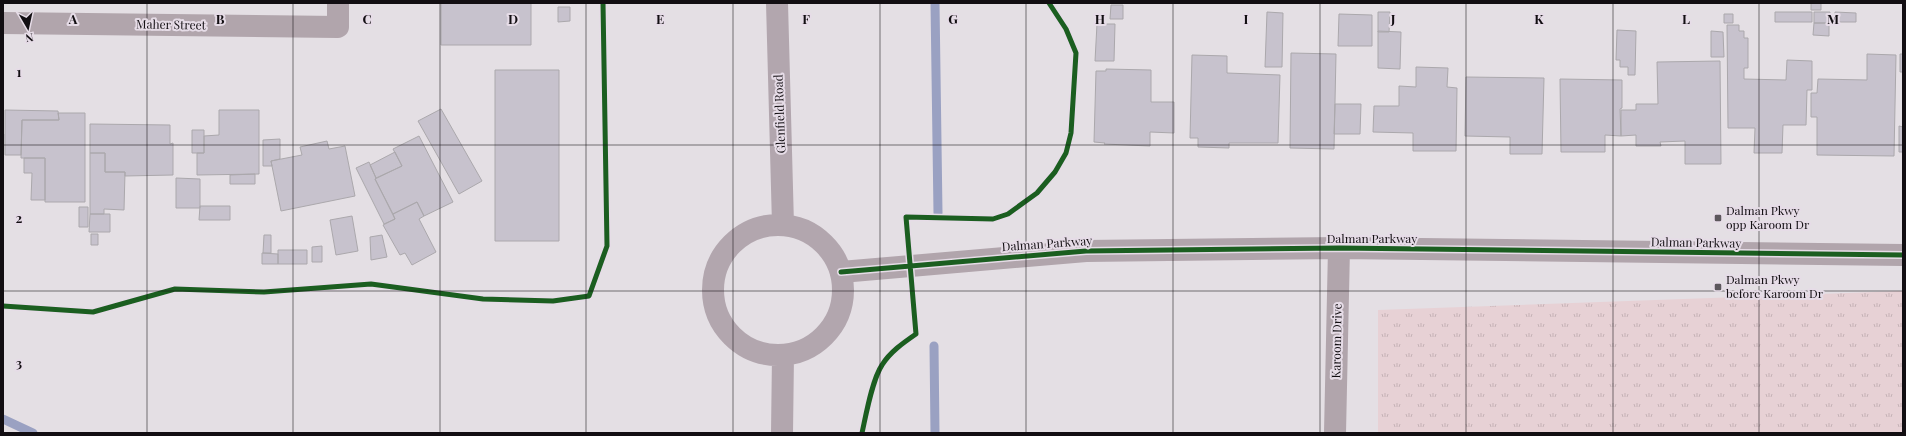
<svg xmlns="http://www.w3.org/2000/svg" width="1906" height="436" viewBox="0 0 1906 436" font-family="'Playfair Display',serif">
<style>
.park{fill:url(#park-tufts)}
.lines{fill:none;stroke-linecap:round;stroke-linejoin:round}
.stream{stroke:#9aa1c2;stroke-width:9}
.building{fill:#c7c2cd;stroke:#aba8ac}
.minor{stroke:#b1a5ac;stroke-width:22}
.major{stroke:#b2a6ae;stroke-width:22}
.cycleway-casing{stroke:#e6dce7;stroke-width:8}
.cycleway{stroke:#1b5e20;stroke-width:5}
.grid{fill:none;stroke:#120e12;stroke-width:1;stroke-opacity:0.55}
.poi-dot{fill:#5c575c;stroke:#e6dce7;stroke-width:1.5}
.labels{text-anchor:middle;stroke-width:4;stroke-linejoin:round;paint-order:stroke}
.street-label{font-size:12px;fill:#120e12;stroke:#e6dce7}
.poi-label{font-size:12px;fill:#120e12;stroke:#e6dce7;text-anchor:start}
.grid-label{font-size:13px;text-anchor:middle;font-weight:bold;fill:#120e12;stroke:#e6dce7;stroke-width:4;stroke-linejoin:round;paint-order:stroke}
</style>
<defs>
<pattern id="park-tufts" width="24" height="20" patternUnits="userSpaceOnUse"><rect width="24" height="20" fill="#e7d1d5"/><path d="M3 7l-1-3M5 7V3M7 7l1-3M15 17l-1-3M17 17v-4M19 17l1-3" fill="none" stroke="#c5b2b6"/></pattern>
</defs>
<rect width="100%" height="100%" fill="#e4dfe4"/>
<path class="park" d="M 1903,291 L 1903,433 L 1378,433 L 1378,310 Z"/>
<g class="lines">
<path class="stream" d="M 935,3 L 938,213
M 934,346 L 935,433
M 3,419 L 33,433"/>
</g>
<path class="building" d="M 441,3 L 531,3 L 531,45 L 441,45 Z
M 1811,3 L 1821,3 L 1821,10 L 1811,10 Z
M 1111,5 L 1123,5 L 1123,19 L 1110,19 Z
M 558,7 L 570,7 L 570,21 L 558,22 Z
M 1267,12 L 1283,13 L 1282,67 L 1265,67 Z
M 1378,12 L 1390,12 L 1389,32 L 1378,32 Z
M 1775,12 L 1812,12 L 1812,22 L 1775,22 Z
M 1814,12 L 1830,12 L 1830,23 L 1814,23 Z
M 1835,12 L 1856,13 L 1856,22 L 1835,22 Z
M 1339,14 L 1372,15 L 1372,46 L 1338,46 Z
M 1724,14 L 1733,14 L 1733,23 L 1724,23 Z
M 1814,23 L 1829,23 L 1829,36 L 1813,35 Z
M 1097,24 L 1115,24 L 1114,61 L 1095,61 Z
M 1727,25 L 1739,25 L 1739,31 L 1744,31 L 1744,38 L 1748,38 L 1748,68 L 1744,68 L 1744,79 L 1786,80 L 1787,60 L 1812,61 L 1812,90 L 1807,90 L 1806,125 L 1783,125 L 1782,153 L 1754,153 L 1755,128 L 1728,128 Z
M 1617,30 L 1636,31 L 1635,75 L 1628,75 L 1628,67 L 1620,67 L 1620,60 L 1616,60 Z
M 1378,31 L 1401,32 L 1400,69 L 1378,68 Z
M 1711,31 L 1723,32 L 1724,57 L 1711,57 Z
M 1291,53 L 1336,54 L 1334,149 L 1290,148 Z
M 1867,54 L 1896,55 L 1894,156 L 1817,155 L 1817,117 L 1811,117 L 1811,93 L 1817,93 L 1818,79 L 1867,80 Z
M 1900,54 L 1903,54 L 1903,72 L 1900,72 Z
M 1192,55 L 1227,56 L 1227,73 L 1280,75 L 1278,143 L 1229,143 L 1229,148 L 1198,147 L 1198,138 L 1190,138 Z
M 1720,61 L 1721,164 L 1685,164 L 1685,141 L 1660,142 L 1661,146 L 1636,146 L 1636,135 L 1621,136 L 1621,110 L 1636,110 L 1636,104 L 1658,104 L 1657,62 Z
M 1416,67 L 1448,68 L 1447,87 L 1457,88 L 1456,151 L 1413,151 L 1413,133 L 1373,132 L 1374,106 L 1399,106 L 1399,86 L 1416,87 Z
M 1106,69 L 1151,70 L 1151,102 L 1174,102 L 1174,133 L 1150,132 L 1150,146 L 1104,144 L 1105,143 L 1094,142 L 1096,71 L 1106,71 Z
M 495,70 L 559,70 L 559,241 L 495,241 Z
M 1466,77 L 1544,78 L 1542,154 L 1510,154 L 1510,137 L 1465,136 Z
M 1560,79 L 1622,80 L 1622,108 L 1620,109 L 1621,136 L 1605,135 L 1605,152 L 1561,152 Z
M 1335,104 L 1361,104 L 1360,134 L 1334,134 Z
M 441,109 L 482,181 L 459,194 L 418,121 Z
M 5,110 L 58,111 L 59,120 L 22,120 L 21,155 L 5,155 Z
M 219,110 L 259,110 L 259,174 L 197,175 L 197,153 L 204,153 L 204,136 L 219,135 Z
M 58,113 L 85,113 L 85,202 L 45,202 L 45,158 L 21,158 L 22,120 L 59,120 Z
M 90,124 L 170,125 L 170,144 L 173,143 L 173,175 L 125,176 L 125,172 L 105,172 L 105,153 L 90,153 Z
M 1899,126 L 1903,127 L 1903,152 L 1899,152 Z
M 192,130 L 204,130 L 204,153 L 192,153 Z
M 3,134 L 4,134 L 3,186 Z
M 419,136 L 453,202 L 424,216 L 417,202 L 393,214 L 375,179 L 402,166 L 393,149 Z
M 280,139 L 280,159 L 271,161 L 272,166 L 263,166 L 263,140 Z
M 327,141 L 329,149 L 345,146 L 355,196 L 281,211 L 271,161 L 302,155 L 300,147 Z
M 395,152 L 402,166 L 376,178 L 370,165 Z
M 90,153 L 105,153 L 105,172 L 125,172 L 124,210 L 104,209 L 104,214 L 90,214 Z
M 24,158 L 45,158 L 45,200 L 31,200 L 32,173 L 24,173 Z
M 369,162 L 376,178 L 375,179 L 395,219 L 384,224 L 356,168 Z
M 255,174 L 255,184 L 230,184 L 230,175 Z
M 176,178 L 200,179 L 200,208 L 176,208 Z
M 417,202 L 424,216 L 419,219 L 436,252 L 412,265 L 405,253 L 400,255 L 383,225 L 395,219 L 393,214 Z
M 200,206 L 230,206 L 230,220 L 199,220 Z
M 79,207 L 88,207 L 88,227 L 79,227 Z
M 90,214 L 110,214 L 110,232 L 89,232 Z
M 352,216 L 358,251 L 336,255 L 330,220 Z
M 91,234 L 98,234 L 98,245 L 91,245 Z
M 264,235 L 271,235 L 271,253 L 263,253 Z
M 382,235 L 387,257 L 371,260 L 370,237 Z
M 322,246 L 322,262 L 312,262 L 312,247 Z
M 278,250 L 307,250 L 307,264 L 278,264 Z
M 262,253 L 278,254 L 278,264 L 262,264 Z"/>
<g class="lines">
<path class="minor" d="M 3,23 L 338,27 L 338,3
M 841,272 L 1086,251 L 1339,248 L 1903,255
M 1335,433 L 1339,248"/>
<path class="major" d="M 777,3 L 783,225
M713 290a65 65 0 1 1 130 0a65 65 0 1 1-130 0Z
M 782,433 L 783,355"/>
<defs>
<path id="cycleway" d="M 841,272 L 1086,251 L 1339,248 L 1903,255
M 3,306 L 93,312 L 175,289 L 264,292 L 371,284 L 483,299 L 553,301 L 589,296 L 607,246 L 603,3
M 862,433 C 866,415 872,380 882,365 C 890,352 903,343 916,334 L 906,217 L 993,219 L 1008,214 L 1037,193 L 1055,172 L 1066,153 L 1071,133 L 1076,53 L 1066,29 L 1049,3"/>
</defs>
<use href="#cycleway" class="cycleway-casing"/>
<use href="#cycleway" class="cycleway"/>
</g>
<path class="grid" d="M 147,3 L 147,433M 293,3 L 293,433M 440,3 L 440,433M 586,3 L 586,433M 733,3 L 733,433M 880,3 L 880,433M 1026,3 L 1026,433M 1173,3 L 1173,433M 1320,3 L 1320,433M 1466,3 L 1466,433M 1613,3 L 1613,433M 1759,3 L 1759,433M 3,145 L 1903,145M 3,291 L 1903,291"/>
<g class="poi-dot">
<rect x="1714" y="214" width="8" height="8" rx="2"/>
<rect x="1714" y="283" width="8" height="8" rx="2"/>
</g>
<g class="labels">
<g class="street-label">
<text transform="translate(171 25) rotate(1)" y="4">Maher Street</text>
<text transform="translate(780 114) rotate(-92)" y="4">Glenfield Road</text>
<text x="1372" y="243">Dalman Parkway</text>
<text transform="translate(1696 243) rotate(1)" y="4">Dalman Parkway</text>
<text transform="translate(1047 244) rotate(-4)" y="4">Dalman Parkway</text>
<text transform="translate(1337 341) rotate(-89)" y="4">Karoom Drive</text>
</g>
<g class="poi-label">
<text x="1726" y="215">Dalman Pkwy<tspan x="1726" dy="14">opp Karoom Dr</tspan></text>
<text x="1726" y="284">Dalman Pkwy<tspan x="1726" dy="14">before Karoom Dr</tspan></text>
</g>
</g>
<g class="grid-label">
<text x="73" y="24">A</text>
<text x="220" y="24">B</text>
<text x="367" y="24">C</text>
<text x="513" y="24">D</text>
<text x="660" y="24">E</text>
<text x="806" y="24">F</text>
<text x="953" y="24">G</text>
<text x="1100" y="24">H</text>
<text x="1246" y="24">I</text>
<text x="1393" y="24">J</text>
<text x="1539" y="24">K</text>
<text x="1686" y="24">L</text>
<text x="1833" y="24">M</text>
<text x="19" y="77">1</text>
<text x="19" y="223">2</text>
<text x="19" y="368">3</text>
</g>
<rect width="1906" height="436" fill="none" stroke="#120e12" stroke-width="8"/>
<g transform="translate(28 28) rotate(171)" stroke="#e6dce7" stroke-width="3" paint-order="stroke">
<path d="M0-3L7 15L0 10L-7 15Z" fill="#120e12"/>
<text y="-6" font-size="11" font-weight="bold" text-anchor="middle" fill="#120e12">N</text>
</g>
</svg>
